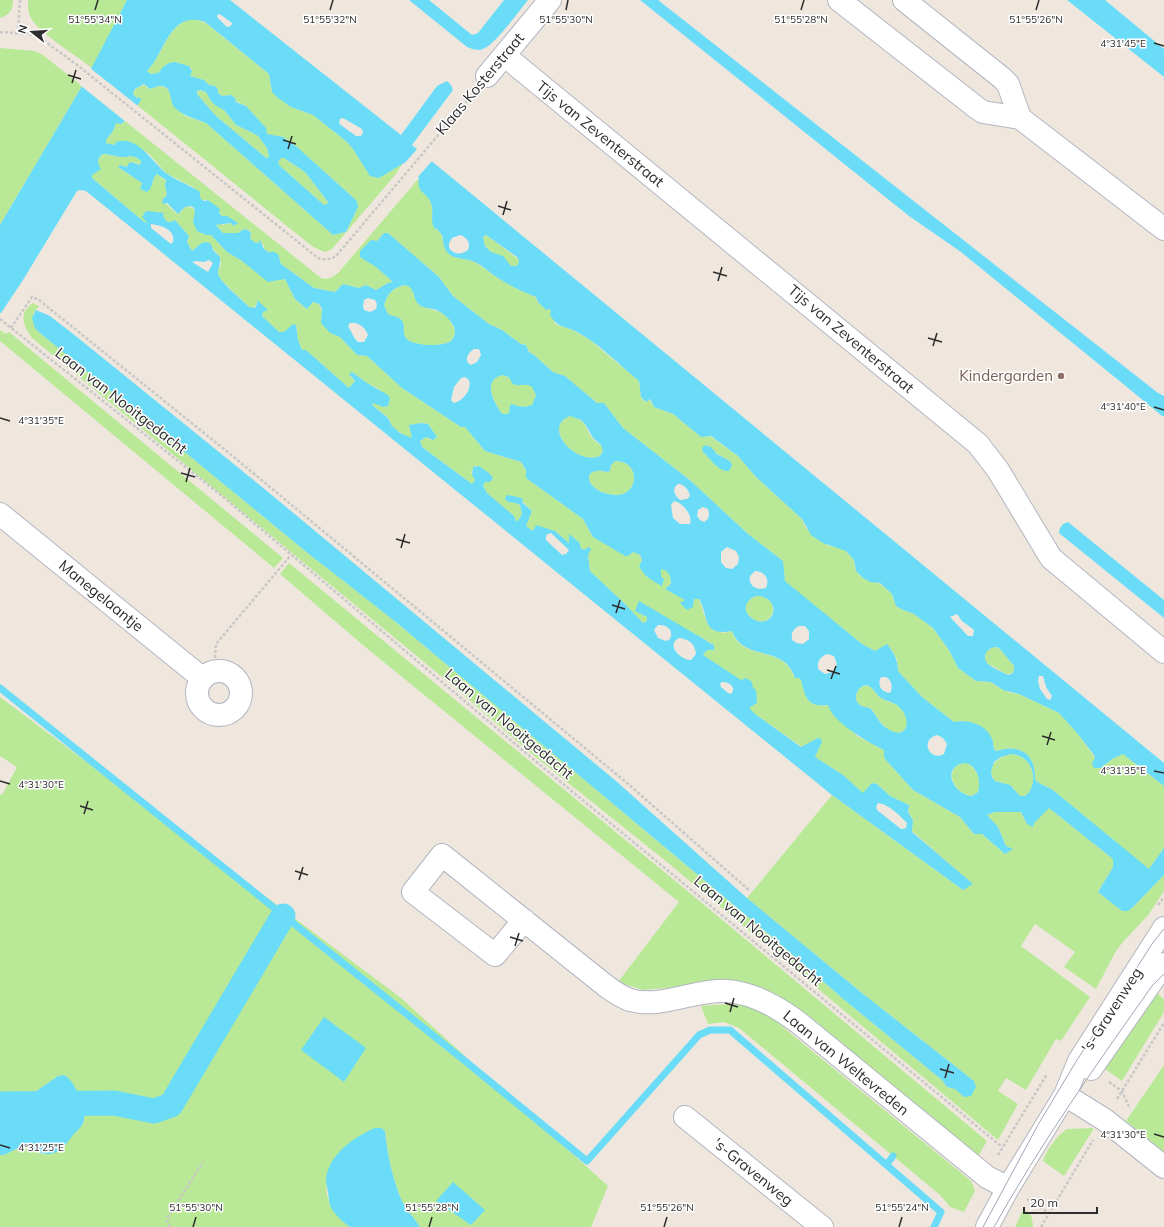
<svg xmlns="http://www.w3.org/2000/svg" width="1164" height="1227" viewBox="0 0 1164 1227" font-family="Mulish,sans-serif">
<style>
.green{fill:#b9e997;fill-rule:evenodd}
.water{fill:#6bdcf8;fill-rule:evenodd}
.pier{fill:#efe7de}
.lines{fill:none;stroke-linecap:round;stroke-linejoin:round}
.stream{stroke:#6bdcf8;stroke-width:7}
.canal{stroke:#6bdcf8;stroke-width:25}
.street-casing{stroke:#b2b6c1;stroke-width:24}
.secondary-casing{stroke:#b2b6c1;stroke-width:24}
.path{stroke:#c8c8c8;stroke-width:2.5;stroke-dasharray:3 2;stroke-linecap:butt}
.street{stroke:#fff;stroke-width:22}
.secondary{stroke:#fff;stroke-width:22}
.tram{stroke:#a0a5b8;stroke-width:1}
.ticks{fill:none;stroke:#2d2d2d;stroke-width:1.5}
.education-dot{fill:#8d6e63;stroke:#fff;stroke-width:1.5}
.labels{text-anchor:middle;stroke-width:3;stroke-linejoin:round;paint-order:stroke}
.street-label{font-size:15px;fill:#2d2d2d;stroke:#fff}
.education-label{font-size:15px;fill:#785e54;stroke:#fff;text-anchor:end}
.ticks-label{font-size:10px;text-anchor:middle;fill:#2d2d2d;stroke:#fff;stroke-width:3;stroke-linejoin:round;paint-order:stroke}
</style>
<rect width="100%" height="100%" fill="#efe7de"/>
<path class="green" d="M 0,0 L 13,0 C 13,10 10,15 0,18 Z
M 28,0 L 127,0 L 92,68 C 77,56 39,33 31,18 C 28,12 28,7 28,0 Z
M 187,20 C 198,19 204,21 212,28 L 269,74 L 272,92 L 291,107 L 313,115 L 347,142 L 379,178 L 403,163 L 395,175 L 332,249 L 325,252 L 313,247 L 137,105 L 140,102 L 140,98 L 135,97 L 133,93 C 135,89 141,85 145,85 L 146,87 L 152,89 L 157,86 L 164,87 L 167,88 L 170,92 L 172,100 L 185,116 L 206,123 L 333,235 L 346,232 L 356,211 L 357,201 L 297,147 L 283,137 L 270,135 L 267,134 L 265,128 L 246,106 L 236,101 L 235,98 L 231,95 L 222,96 L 218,93 L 218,91 L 215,86 L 209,85 L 204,80 L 189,76 L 192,69 C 187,64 173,61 167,64 C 163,66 162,71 158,73 L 151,74 L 147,71 C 149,67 153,64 155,60 C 166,45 168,29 187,20 Z
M 0,48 L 35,51 L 43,55 L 82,86 L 0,225 Z
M 198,90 L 206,92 L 212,102 L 224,110 L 236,125 L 251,132 L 258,136 L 267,148 L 269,157 L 267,158 L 265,157 L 215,115 L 197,94 Z
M 125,121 L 321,278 C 328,280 333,277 338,273 L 419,178 C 417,187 426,193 430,200 C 434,209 431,219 434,228 L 437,229 L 442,235 C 444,242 442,248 449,254 C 456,260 467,258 475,262 C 483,267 490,273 498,278 C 510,286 523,292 536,297 L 538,302 L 552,311 L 555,324 L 573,330 L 590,340 L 639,381 L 641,397 L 645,402 L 649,399 L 654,407 L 673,414 L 701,437 L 710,436 L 738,456 L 756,477 L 802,519 L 806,528 L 829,546 L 837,547 L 846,551 L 854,560 L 855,568 L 859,575 L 866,580 L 879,583 L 892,594 L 896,606 L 901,609 L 914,614 L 933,628 L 949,650 L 958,668 L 976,681 L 991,682 L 996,686 L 1011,693 L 1019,694 L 1059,713 L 1077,733 L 1102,767 L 1112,759 L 1123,754 L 1164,786 L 1164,848 L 1149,870 L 1053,790 L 1037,782 L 1035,779 C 1036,754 1019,743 996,751 L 994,748 L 992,739 L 965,721 L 954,722 L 922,697 L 898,671 L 897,660 L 892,650 L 875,651 L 862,644 L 784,581 L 783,561 L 748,534 L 691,481 L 623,428 L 604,403 L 597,403 L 565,376 L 553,372 L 534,355 L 529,352 L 526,345 L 521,344 L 502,330 L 489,324 L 453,296 L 439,277 L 388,233 L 384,233 L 377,241 L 376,267 L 392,281 L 390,283 L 388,283 L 376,290 L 366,285 L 359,288 L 343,284 L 335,292 L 314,288 L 281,264 L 278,254 L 270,253 L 264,249 L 264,246 L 260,241 L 258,243 L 254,242 L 250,238 L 251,235 L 250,231 L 246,229 L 239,233 L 223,233 L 216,225 L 220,223 L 222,225 L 231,223 L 234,226 L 238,223 L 222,216 L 208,200 L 202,200 L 193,187 L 167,174 L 149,154 L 127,141 L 114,145 L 106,143 L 106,140 L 113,131 L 116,122 L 121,124 ZM 702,448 C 716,449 718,456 730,461 L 726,471 C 720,469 703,455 702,448 Z
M 103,154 C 109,154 114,156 120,157 C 130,158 131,153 141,161 L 140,165 L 133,162 L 127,167 L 120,165 L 119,168 L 142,183 L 153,183 L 153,178 L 157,174 L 166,181 L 165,186 L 167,195 L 162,200 L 176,213 L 180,213 L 183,209 L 187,206 L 194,209 L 196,214 L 194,217 L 199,232 L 208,235 L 211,235 L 227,252 L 242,261 L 285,279 L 295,299 L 307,309 L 313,302 L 319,304 L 330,332 L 340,337 L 357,355 L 367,356 L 402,388 L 461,427 L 465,427 L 485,451 L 521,462 L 526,470 L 526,478 L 583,519 L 593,537 L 628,556 L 633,552 L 638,553 L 642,560 L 639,566 L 661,577 L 661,568 C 669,571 671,576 671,584 L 665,589 L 694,603 L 694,599 L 699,599 L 707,623 L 722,633 L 732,631 C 742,663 783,643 795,678 L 799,678 L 801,680 L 823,706 L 828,705 L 857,736 L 884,750 L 884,757 L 886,760 L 913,790 L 960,817 L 974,834 L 982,834 L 1005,854 L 1012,849 L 1006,846 L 998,827 L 987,815 L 995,812 L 1021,812 L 1027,824 L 1034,823 L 1048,807 L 1113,859 L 1113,867 L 1098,892 L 1122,911 L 1132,908 L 1164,875 L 1164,891 L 1149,914 L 1123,942 L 1116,951 L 1096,989 L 1064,967 L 1075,952 L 1035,924 L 1021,946 L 1090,997 L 1061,1041 L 1056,1039 L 1026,1090 L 1006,1078 L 998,1091 L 1018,1104 L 998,1140 L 667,862 L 532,754 L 459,691 L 32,338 C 23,326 18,313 33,303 L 39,306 L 33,314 L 40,333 L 310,555 L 336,575 L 397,623 L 778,942 L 842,998 L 942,1080 L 947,1087 L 955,1089 L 974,1081 L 862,993 L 747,898 L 832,795 L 963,890 L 972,884 L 912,831 L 913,820 L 908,812 L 909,805 L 890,796 L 877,784 L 872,783 L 863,794 L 843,775 L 815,757 L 818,738 L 802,747 L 755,714 L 748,708 L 741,681 L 703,655 L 707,650 L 714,645 C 708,642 704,638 698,636 C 681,629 664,623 647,617 L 647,621 L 643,623 L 624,603 L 590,571 L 588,555 L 589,547 L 584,550 L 580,547 L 580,543 L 569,535 L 569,543 L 555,531 L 534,531 L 525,526 L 532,511 L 523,502 L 523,500 L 511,503 L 516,503 L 520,505 L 522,514 L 518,521 L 516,521 L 514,516 L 487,493 L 483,486 L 485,481 L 479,466 L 475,466 L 471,472 L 475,480 L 472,484 L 422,447 L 420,441 L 426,437 L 431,440 L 437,437 L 428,424 L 421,423 L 409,425 L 412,438 L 411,439 L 396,430 L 392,426 L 388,418 L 372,405 L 373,403 L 386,407 L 389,404 L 379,389 L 367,383 L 352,372 L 350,376 L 355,381 L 349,388 L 306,350 L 302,350 L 298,340 L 296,325 L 282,333 L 279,332 L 262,316 L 263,312 L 267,310 L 258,301 L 254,308 L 249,307 L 219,278 L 218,271 L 221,264 L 220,257 L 208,243 L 202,243 L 192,251 L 187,242 L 189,236 L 175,220 L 171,222 L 166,221 L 163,216 L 164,213 L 148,222 L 148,224 L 143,221 L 92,178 L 92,175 L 99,166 L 98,164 L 99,158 Z
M 281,158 L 284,158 L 305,172 L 328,202 L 327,204 L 324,205 L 280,166 L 278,162 Z
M 486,235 L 517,258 L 519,261 L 517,266 L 511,266 C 502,256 483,253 483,237 Z
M 405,285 C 414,287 416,297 419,305 L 442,313 L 449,319 L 455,330 C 455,334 454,338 451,341 C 442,347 412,347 406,338 C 402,333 405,328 403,323 L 388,314 L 384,305 C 388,293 392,288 405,285 Z
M 0,330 L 6,334 L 9,332 L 283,558 L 274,568 L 0,341 Z
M 503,375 C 510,377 513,383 520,384 C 524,385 528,383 532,386 C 534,389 535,392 536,395 L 532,405 C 523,408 520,407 512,404 L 510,405 L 509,413 L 507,414 L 502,414 C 494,402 481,380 503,375 Z
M 570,416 C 588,420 584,428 593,439 C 598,444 602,444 603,451 L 600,456 C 576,466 541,427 570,416 Z
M 615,461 C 639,460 641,493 617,495 C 608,495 594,491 590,482 C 585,471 599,469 606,472 L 610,471 L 611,465 Z
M 289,563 L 708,908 L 987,1141 L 977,1158 L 787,1002 L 776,994 L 762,988 L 736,982 L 643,990 L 618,982 L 679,902 L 364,646 L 280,574 Z
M 756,596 C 781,596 776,626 757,621 C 753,619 749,617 747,613 C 743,606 749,598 756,596 Z
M 993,647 L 999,648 L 1014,666 L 1014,669 L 1013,673 L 1006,674 L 987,663 L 985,659 L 986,652 Z
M 866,685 C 874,687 875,694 882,698 C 888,703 895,702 900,708 C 904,711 907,717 908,722 C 908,730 900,735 893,732 C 880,726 879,717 870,708 C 867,707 863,707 860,705 C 852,699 857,687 866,685 Z
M 0,697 L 401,998 L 608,1186 L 591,1227 L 420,1227 C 414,1218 407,1210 402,1201 C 393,1181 387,1153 385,1131 L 329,1168 C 322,1196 329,1210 350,1227 L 0,1227 L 0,1155 C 9,1155 16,1146 24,1147 C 30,1148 37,1152 43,1154 L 83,1124 L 85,1114 L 58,1076 L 35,1092 L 0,1106 L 0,794 L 2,795 L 17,767 L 0,756 Z
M 1011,754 C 1034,755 1040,785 1025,796 L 1020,796 L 1013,788 L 1003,783 L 995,781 C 984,767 998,757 1011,754 Z
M 962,763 L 968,763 C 978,771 982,780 978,792 L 972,796 C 955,795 942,770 962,763 Z
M 1156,992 L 1164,999 L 1164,1012 L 1122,1081 L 1105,1069 L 1104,1067 Z
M 727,1004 C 745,1004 759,1009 773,1019 L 971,1181 L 975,1191 L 964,1212 L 950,1207 L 940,1195 L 893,1156 L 739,1028 L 724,1022 L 708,1024 L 701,1006 Z
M 1164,1065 L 1164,1152 L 1126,1121 Z
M 1093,1128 L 1093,1130 L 1064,1176 L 1043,1161 C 1046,1151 1058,1134 1067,1129 Z
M 1023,1210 C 1032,1213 1032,1217 1033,1226 L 1032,1227 L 1015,1227 Z"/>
<path class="water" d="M 127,0 L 230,0 L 401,135 L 437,86 L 447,81 L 451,85 L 453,90 L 412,145 L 1164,763 L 1164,786 L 1123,754 L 1112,759 L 1101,768 L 1094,768 L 1092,763 L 1095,758 L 1094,755 L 1077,733 L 1059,713 L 1019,694 L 1003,690 L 991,682 L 976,681 L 958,668 L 949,650 L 933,628 L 914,614 L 901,609 L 896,606 L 892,594 L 880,583 L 870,582 L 863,578 L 856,571 L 854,560 L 846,551 L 823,543 L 811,535 L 802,519 L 756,477 L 738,456 L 711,436 L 701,437 L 673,414 L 654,407 L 650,399 L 646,402 L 641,397 L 639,381 C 618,364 599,343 575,331 C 562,325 558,328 550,315 L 551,311 L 549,309 L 546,310 L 538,302 L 536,297 C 523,292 510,286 498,278 C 490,273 483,266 475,262 C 467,258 456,260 449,254 C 442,248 444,242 442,235 L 437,229 L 434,228 C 430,220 434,211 431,203 C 427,192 416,193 419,178 L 404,163 L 379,178 L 370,176 L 353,149 L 347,142 L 313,115 L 291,107 L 278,98 L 272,92 L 269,74 L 205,22 C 176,12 168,39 156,59 C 154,63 150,67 147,71 L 151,74 L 158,73 L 163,67 L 169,63 L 175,62 L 189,66 L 192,71 L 190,76 L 204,80 L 209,85 L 215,86 L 218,89 L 218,93 L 222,96 L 231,95 L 235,98 L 236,102 L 246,106 L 266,128 L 267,134 L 283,137 L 297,147 L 357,201 L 358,207 L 346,232 L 333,235 L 206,123 C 195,119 184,116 175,108 C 168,101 174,85 159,86 C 155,87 153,88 150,89 L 144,84 L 135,89 L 133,93 C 134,97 137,98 141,98 L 140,102 L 125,121 L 121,124 L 116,123 L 113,131 L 106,140 L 106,143 L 114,145 L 116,142 C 139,134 154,166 169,175 C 179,182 190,185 200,192 L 200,197 L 202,200 L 205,201 L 208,200 L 220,209 L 219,213 L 222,216 L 227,216 L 238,223 L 234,226 L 231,223 L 216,225 L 223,233 L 238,233 L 244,229 L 248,230 L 251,233 L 250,238 L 254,242 L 258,243 L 260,240 L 264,249 L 270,253 L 272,251 L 278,254 L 281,264 L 314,288 L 335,292 L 343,284 L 359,288 L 366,285 L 376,290 L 388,283 L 390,283 L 392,281 L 376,267 L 360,257 L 360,251 L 371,240 L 377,241 L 384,233 L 388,233 L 439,277 L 453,296 L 489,324 L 502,330 L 521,344 L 526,345 L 529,352 L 534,355 L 553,372 L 565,376 L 597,403 L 604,403 L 623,428 L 691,481 L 748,534 L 783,561 L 785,581 L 862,644 L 875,651 L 887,644 C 894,653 898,660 898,671 L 922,697 L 954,722 C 967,719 987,724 992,739 C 994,743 992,747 996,751 C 1019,743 1036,754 1035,779 L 1037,782 L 1053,790 L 1149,869 L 1164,848 L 1164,875 L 1132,908 L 1128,911 L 1122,911 L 1098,892 L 1113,867 L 1113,859 L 1049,808 L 1034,823 L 1033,827 L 1027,824 L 1021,812 L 995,812 L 987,815 L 998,827 L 1006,846 L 1013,849 L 1005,854 L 982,834 L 974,834 L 960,817 L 913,790 L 886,760 L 884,757 L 884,750 C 868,742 833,723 828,705 C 807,708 805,696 801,680 L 799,678 L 795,678 C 784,643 744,663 732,631 C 701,637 709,615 699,599 L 694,599 L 693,607 L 687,610 L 680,603 L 685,600 L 665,589 L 671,584 C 671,577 669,570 661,569 L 661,577 L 664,579 L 662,586 C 652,581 644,576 639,566 L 642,560 L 640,555 L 633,552 L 628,556 L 625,556 L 593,537 L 583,519 L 526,478 L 526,470 L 521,462 L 485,451 L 465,427 L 461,427 L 402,388 L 367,356 L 357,355 L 340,337 L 330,333 L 321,323 L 322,309 L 319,304 L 313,302 L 307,309 L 295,299 L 285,279 L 268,282 L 242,261 L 227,252 L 211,235 L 206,235 L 197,231 L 193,222 C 194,215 199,203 185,207 L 178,214 L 167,203 L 163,204 L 162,200 L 167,195 L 165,186 L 166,180 L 157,174 C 151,179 154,187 147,192 L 140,189 L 142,183 L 118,167 L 120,165 L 127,167 L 128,164 L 131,162 L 140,165 L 141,161 C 131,153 130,158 120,157 C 114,156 109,154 103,154 C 97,158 97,163 101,169 L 92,175 L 92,178 L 143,221 L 148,224 L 142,217 L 146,211 L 164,213 L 163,216 L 166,221 L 171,222 L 175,220 L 189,236 L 187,242 L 192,251 C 199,246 202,239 211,244 L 213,250 L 220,257 C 221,264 218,268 218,273 C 219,282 242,299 249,307 L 255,308 L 257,304 L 257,300 L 268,310 L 263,312 L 262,316 L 279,332 L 284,332 L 293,324 L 296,325 L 298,340 L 302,350 L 306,350 L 349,388 L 355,381 L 349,374 L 352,372 L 367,383 L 388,395 L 390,399 L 388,406 L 383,407 L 373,403 L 372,405 L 388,418 L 392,426 L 400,433 L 412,438 L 409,425 L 421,423 L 428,424 L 437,437 L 433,440 L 426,437 L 420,441 L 422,447 L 472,484 L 475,480 L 472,475 L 473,467 L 479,466 L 489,473 L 493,478 L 490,482 L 485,482 L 483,486 L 487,493 L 514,516 L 516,521 L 518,521 L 522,514 L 520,505 L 516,503 L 508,502 L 505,499 L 506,496 L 508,495 L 522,498 L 523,503 L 532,511 L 526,526 L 533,531 L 536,525 L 555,531 L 569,543 L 569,534 L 580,543 L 580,547 L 584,550 L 589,547 L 591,549 L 588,555 L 590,571 L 624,603 L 643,623 L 647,621 L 647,617 L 635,611 L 639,601 L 695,634 C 702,637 707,642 714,645 L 714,650 L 707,650 L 703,655 L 741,680 L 746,678 L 752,682 L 753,688 L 756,690 L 757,703 L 749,708 L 755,714 L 801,747 L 818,738 L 820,738 L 822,742 L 815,757 L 843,775 L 863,793 L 872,783 L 877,784 L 890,796 L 909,805 L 908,812 L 913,820 L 912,832 L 973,884 L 963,890 L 832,795 L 86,191 L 80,190 L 77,191 L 23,280 L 1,313 L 0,313 L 0,225 L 82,86 ZM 218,14 L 221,15 L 232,23 L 231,26 L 227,27 L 217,17 ZM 200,90 L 206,92 L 211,101 L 215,105 L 224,110 L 236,125 L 251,132 L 258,136 L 267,148 L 269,157 L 267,158 L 265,157 L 215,115 L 197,94 L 197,91 ZM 343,118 L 362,129 L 363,133 L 361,136 L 356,136 L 341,125 L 339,123 L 340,119 ZM 281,158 L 284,158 L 305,172 L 328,202 L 327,204 L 324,205 L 280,166 L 278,162 ZM 151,224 C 161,225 176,230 173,242 L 171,244 L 151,228 ZM 460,235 C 467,237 471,243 468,250 C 462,255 454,255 449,248 L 449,243 L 452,238 ZM 486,235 L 517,257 L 519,261 L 517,266 L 511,266 L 503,256 L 491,252 L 485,246 L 483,237 ZM 209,260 L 213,263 L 208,272 L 192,262 L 196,261 L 204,262 ZM 405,285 C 417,288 411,300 421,306 C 424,308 429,308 433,309 C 443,312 452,320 455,330 C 455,334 454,338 451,341 C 442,347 417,346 408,340 C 400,334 408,323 399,318 C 396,316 391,316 388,314 L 384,305 C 388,293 392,288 405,285 ZM 368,298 L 375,300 L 377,304 L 376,309 L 370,312 L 364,310 L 363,306 L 364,300 ZM 350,323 C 358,322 365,327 368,335 L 364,342 L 358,342 L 355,339 L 348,326 ZM 474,349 L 479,349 L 481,355 L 477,362 L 471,365 L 468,363 C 465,358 469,352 474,349 ZM 503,375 L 508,377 C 510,378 511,381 512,383 C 517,388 526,382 532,387 L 536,395 L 532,405 C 523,408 520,407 512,404 L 510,405 L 509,413 L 507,414 L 502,414 C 494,402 481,380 503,375 ZM 465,377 L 469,380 C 472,390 463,401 454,403 L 451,400 L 454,387 L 461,378 ZM 570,416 L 581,420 L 585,424 L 593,438 L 601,445 L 603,451 L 600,456 C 576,466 541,427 570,416 ZM 615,461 C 639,460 641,493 617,495 C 608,495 594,491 590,482 C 585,471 599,469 606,472 L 610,471 L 611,465 ZM 678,484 L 680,484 C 685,486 689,490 690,496 L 687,499 L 680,500 L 676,496 L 674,491 L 675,487 ZM 674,501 C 683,503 693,515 690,524 L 680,524 L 673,518 L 671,505 ZM 703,507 L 708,509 L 709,514 L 708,519 L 704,522 L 700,520 L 697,516 L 698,510 ZM 551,533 L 569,550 L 566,554 L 562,555 L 546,540 L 546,535 ZM 727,547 L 736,551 L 739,557 L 738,564 L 732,569 L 726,568 L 721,562 L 721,552 ZM 755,571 C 765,572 770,578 766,588 C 757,591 748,586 750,576 ZM 756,596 C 781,596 777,626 757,621 C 753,619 749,617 747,613 C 743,606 749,598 756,596 ZM 957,614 L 962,621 L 974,630 L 973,636 L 968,636 L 950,617 ZM 658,625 C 667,624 674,630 670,639 L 666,641 L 658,638 L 654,630 ZM 799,626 L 805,626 L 809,631 L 809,639 L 803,644 L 797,643 L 792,640 C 791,633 793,629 799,626 ZM 679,638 C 688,639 695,643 696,654 L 691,660 C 681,660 665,645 679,638 ZM 995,647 L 999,648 L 1014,666 L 1014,669 L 1013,673 L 1008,675 L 1006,674 C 1000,671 993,668 988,664 C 981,657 987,648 995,647 ZM 827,654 L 834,656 L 837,664 L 833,672 L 825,674 L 818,669 C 817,662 820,657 827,654 ZM 1039,676 L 1043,676 L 1046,687 L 1052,696 L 1050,700 L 1047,699 L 1040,689 L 1038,681 ZM 881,677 L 886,677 C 892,680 893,687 890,693 C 881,692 877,685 881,677 ZM 722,682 C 728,682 734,685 733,691 L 731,694 L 728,693 L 721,687 L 720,684 ZM 866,685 C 874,687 875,694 881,698 C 888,702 895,702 900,708 C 913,721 906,741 888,729 C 879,724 877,715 870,708 C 867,707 863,707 860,705 C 852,699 857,687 866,685 ZM 937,735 L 943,738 L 947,744 L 944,754 C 930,762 919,740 937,735 ZM 1011,754 C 1034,755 1040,785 1025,796 L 1020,796 L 1010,785 L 995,781 L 992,777 L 991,772 L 994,762 L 1001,757 ZM 965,763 C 978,765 981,782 978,792 L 972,796 C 952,794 941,766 965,763 ZM 878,803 C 890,805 899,815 907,823 L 906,828 L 901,829 L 877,810 L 876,807 Z
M 409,0 L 429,0 L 472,35 L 478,33 L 504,0 L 528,0 C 518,12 496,44 483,49 C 478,51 472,49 467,47 Z
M 640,0 L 658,0 L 1158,393 L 1164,396 L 1164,416 L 1162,416 L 1144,401 L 961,252 L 909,216 Z
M 1067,0 L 1105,0 L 1164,49 L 1164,77 Z
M 36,310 L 50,316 L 77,337 L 267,491 L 616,781 L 747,898 L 862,993 L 974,1081 L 976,1087 L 971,1096 L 964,1097 L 955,1089 L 947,1087 L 942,1080 L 842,998 L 778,942 L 397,623 L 336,575 L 310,555 L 40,333 L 35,328 L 32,318 Z
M 705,445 L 711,447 L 717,454 L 730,461 L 732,465 L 729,471 C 718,472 710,458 703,452 L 702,448 Z
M 1068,522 L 1164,600 L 1164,618 L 1059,533 C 1060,526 1062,524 1068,522 Z
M 324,1017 L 366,1048 L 344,1082 L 301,1050 Z
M 64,1075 C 71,1079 73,1084 77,1091 C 83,1100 87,1113 83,1123 C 81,1128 76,1132 73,1135 C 69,1141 64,1147 58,1151 C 42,1160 37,1147 23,1147 C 15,1147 8,1156 0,1155 L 0,1106 L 35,1092 L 58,1076 Z
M 375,1128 L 381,1128 L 385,1131 C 387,1153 393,1181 402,1201 C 407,1210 414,1218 420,1227 L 350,1227 C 344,1223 338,1218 334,1212 C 329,1206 329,1200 328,1192 C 327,1188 326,1183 326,1179 C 329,1154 354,1137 375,1128 Z
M 453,1182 L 485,1210 L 471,1225 L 436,1201 Z"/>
<path class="pier" d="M 90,68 L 138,106 L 126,122 L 80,85 Z
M 418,148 L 433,160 L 416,179 L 403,165 Z"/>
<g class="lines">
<path class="stream" d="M 0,688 L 465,1061 L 587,1161 L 699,1035 L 710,1030 L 730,1030 L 941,1212 L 934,1227
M 887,1164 L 893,1156"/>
<path class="canal" d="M 0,1104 L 114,1103 L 154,1111 L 171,1105 L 283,916"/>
<defs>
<path id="street" d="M 839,0 L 977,108 L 983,112 L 1020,118 L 1164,229
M 904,0 L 1002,78 L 1008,84 L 1020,118
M 505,56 L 978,444 L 998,470 L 1051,558 L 1164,652
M 487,76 L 550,0
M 0,514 L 202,678
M197 693a22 22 0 1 1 44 0a22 22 0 1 1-44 0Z
M 524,920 L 495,955 L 413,892 L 442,855 L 606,986 C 613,991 621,997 630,1000 C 662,1009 694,989 727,991 C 753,993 778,1007 799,1023 L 987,1177 L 1008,1188
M 1065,1095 L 1105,1120 L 1164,1167
M 685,1117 L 822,1227"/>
<path id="secondary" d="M 1091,1069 L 1164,964
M 987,1227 L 1008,1188 L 1065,1095 L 1079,1061 L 1164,928"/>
</defs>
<use href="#street" class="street-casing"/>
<use href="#secondary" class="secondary-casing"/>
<path class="path" d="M 0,32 L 30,34 L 40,38 L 76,64 L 318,258 C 325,260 330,260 336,256 L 473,94
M 18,33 L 20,0
M 0,319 L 222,496 L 533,759 L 1002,1147
M 11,328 L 32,297 L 39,300 L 235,458 L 627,783 L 750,891
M 215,658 L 216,644 L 291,555
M 1158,905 L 1164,897
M 1109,1082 L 1122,1091 L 1130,1109
M 1117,1099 L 1164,1023
M 998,1155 L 1047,1074
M 1027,1199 L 1049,1213
M 170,1227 L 167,1222 L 168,1217 L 203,1162
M 1041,1227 L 1093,1140"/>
<use href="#street" class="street"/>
<use href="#secondary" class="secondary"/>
<path class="tram" d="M 983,1227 L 1039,1123 L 1077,1060 L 1154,941 L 1164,929
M 994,1227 C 1041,1143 1096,1065 1152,986 L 1164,974"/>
</g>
<path class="ticks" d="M 95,10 L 98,0M 330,10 L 333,0M 566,10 L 568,0M 801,10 L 804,0M 1036,10 L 1039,0M 1154,43 L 1164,46M 68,75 L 81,79M 72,83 L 76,70M 283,140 L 296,144M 288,149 L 292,136M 498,206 L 511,210M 503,215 L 507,201M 713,272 L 727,276M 718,281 L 722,267M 928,338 L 942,342M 933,346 L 937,333M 1154,407 L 1164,410M 0,418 L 10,421M 181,473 L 195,477M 186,482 L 190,468M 396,539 L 410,543M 401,548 L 405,534M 612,605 L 625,609M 616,613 L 620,600M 827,670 L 840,674M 831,679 L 836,666M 1042,736 L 1055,740M 1047,745 L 1051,732M 1154,771 L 1164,773M 0,781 L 10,784M 80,806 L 93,810M 84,814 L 88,801M 295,871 L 308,875M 299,880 L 303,867M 510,937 L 523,941M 515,946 L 519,933M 725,1003 L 738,1007M 730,1012 L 734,998M 940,1069 L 954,1073M 945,1078 L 949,1064M 1154,1134 L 1164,1137M 0,1145 L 10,1148M 193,1227 L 196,1217M 429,1227 L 432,1217M 664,1227 L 667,1217M 899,1227 L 902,1217"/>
<circle class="education-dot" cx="1061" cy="376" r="4"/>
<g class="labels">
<g class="street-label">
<text transform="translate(480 84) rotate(-50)" y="5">Klaas Kosterstraat</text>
<text transform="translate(600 134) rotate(39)" y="5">Tijs van Zeventerstraat</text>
<text transform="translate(851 339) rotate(40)" y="5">Tijs van Zeventerstraat</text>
<text transform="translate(121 401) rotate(38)" y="5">Laan van Nooitgedacht</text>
<text transform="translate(101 596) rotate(39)" y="5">Manegelaantje</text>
<text transform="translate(509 724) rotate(40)" y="5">Laan van Nooitgedacht</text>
<text transform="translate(758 931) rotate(40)" y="5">Laan van Nooitgedacht</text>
<text transform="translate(1112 1010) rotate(-57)" y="5">'s-Gravenweg</text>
<text transform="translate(846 1063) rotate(39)" y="5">Laan van Weltevreden</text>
<text transform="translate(753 1172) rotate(39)" y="5">'s-Gravenweg</text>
</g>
<g class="education-label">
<text x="1053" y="381">Kindergarden</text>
</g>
</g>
<g class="ticks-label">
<text x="95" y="23">51°55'34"N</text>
<text x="330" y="23">51°55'32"N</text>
<text x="566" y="23">51°55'30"N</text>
<text x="801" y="23">51°55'28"N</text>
<text x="1036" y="23">51°55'26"N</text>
<text x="1123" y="47">4°31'45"E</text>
<text x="1123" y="410">4°31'40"E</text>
<text x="41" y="424">4°31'35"E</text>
<text x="1123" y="774">4°31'35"E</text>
<text x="41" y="788">4°31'30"E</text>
<text x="1123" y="1138">4°31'30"E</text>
<text x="41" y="1151">4°31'25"E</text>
<text x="196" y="1211">51°55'30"N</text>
<text x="432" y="1211">51°55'28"N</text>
<text x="667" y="1211">51°55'26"N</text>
<text x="902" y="1211">51°55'24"N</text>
</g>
<g transform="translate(32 32) rotate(287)" stroke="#ffffff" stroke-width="3" paint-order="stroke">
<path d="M0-3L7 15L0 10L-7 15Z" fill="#2d2d2d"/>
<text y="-6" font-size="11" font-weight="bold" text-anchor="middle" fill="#2d2d2d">N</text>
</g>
<path d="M1024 1207v6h73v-6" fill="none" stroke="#2d2d2d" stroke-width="2"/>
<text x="1030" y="1207" font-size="12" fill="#2d2d2d" stroke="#ffffff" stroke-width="3" paint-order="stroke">20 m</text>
</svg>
